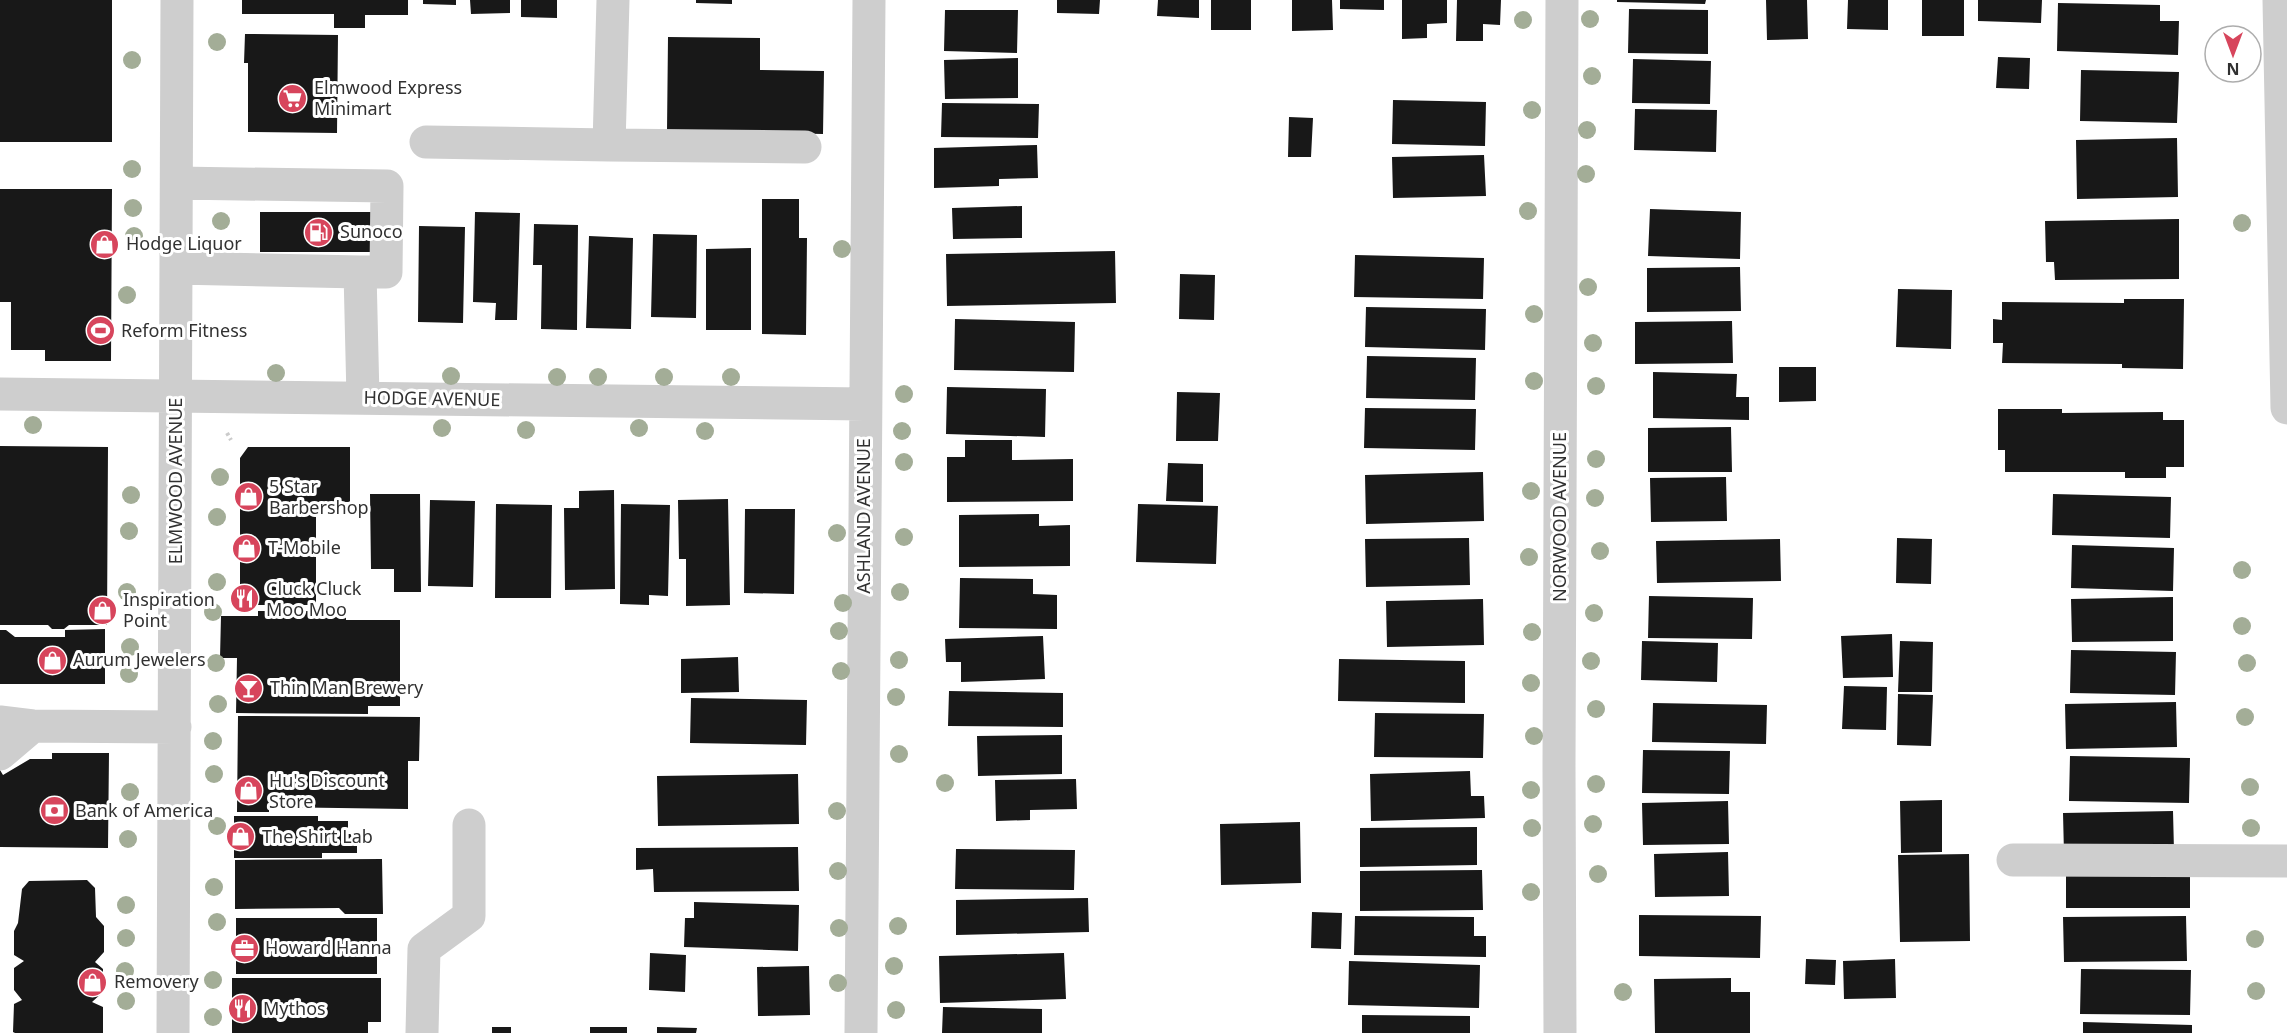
<svg xmlns="http://www.w3.org/2000/svg" width="2287" height="1033" viewBox="0 0 2287 1033" font-family="'Noto Sans',sans-serif">
<style>
.building{fill:#181818}
.lines{fill:none;stroke-linecap:round;stroke-linejoin:round}
.path{stroke:#cbcbcb;stroke-width:4;stroke-dasharray:3 3;stroke-linecap:butt}
.minor{stroke:#cecece;stroke-width:33}
.tree{fill:#a3ad97}
.labels{text-anchor:middle;stroke-width:6;stroke-linejoin:round;paint-order:stroke}
.poi-label{font-size:18px;fill:#313131;stroke:#fff;text-anchor:start}
.street-label{font-size:18px;fill:#313131;stroke:#fff}
</style>
<rect width="100%" height="100%" fill="#fff"/>
<path class="building" d="M 0,0 L 112,0 L 112,142 L 0,142 Z
M 242,0 L 408,0 L 408,15 L 365,15 L 365,28 L 334,28 L 334,14 L 242,14 Z
M 423,0 L 456,0 L 456,5 L 423,4 Z
M 470,0 L 510,0 L 510,13 L 471,14 Z
M 521,0 L 557,0 L 557,18 L 521,17 Z
M 696,0 L 732,0 L 732,4 L 696,3 Z
M 1057,0 L 1100,0 L 1099,14 L 1057,13 Z
M 1158,0 L 1199,0 L 1199,18 L 1157,16 Z
M 1211,0 L 1251,0 L 1251,30 L 1211,30 Z
M 1292,0 L 1332,0 L 1333,30 L 1292,31 Z
M 1340,0 L 1384,0 L 1384,10 L 1340,9 Z
M 1402,0 L 1447,0 L 1447,23 L 1427,24 L 1427,38 L 1402,39 Z
M 1457,0 L 1501,0 L 1500,25 L 1483,24 L 1483,41 L 1456,41 Z
M 1617,0 L 1706,0 L 1705,4 L 1617,2 Z
M 1766,0 L 1807,0 L 1808,39 L 1767,40 Z
M 1848,0 L 1888,0 L 1888,30 L 1847,29 Z
M 1922,0 L 1964,0 L 1964,36 L 1922,36 Z
M 1978,0 L 2042,0 L 2041,23 L 1978,21 Z
M 2058,3 L 2160,5 L 2160,21 L 2179,21 L 2178,55 L 2057,51 Z
M 1629,9 L 1708,10 L 1708,54 L 1628,53 Z
M 945,10 L 1018,10 L 1017,53 L 944,51 Z
M 245,34 L 338,35 L 337,133 L 248,132 L 248,63 L 244,63 Z
M 668,37 L 760,38 L 760,70 L 824,71 L 823,134 L 667,131 Z
M 1998,57 L 2030,58 L 2029,89 L 1996,88 Z
M 1018,58 L 1018,98 L 945,99 L 944,60 Z
M 1633,59 L 1711,61 L 1710,104 L 1632,103 Z
M 2081,70 L 2179,72 L 2177,123 L 2080,121 Z
M 1393,100 L 1486,102 L 1485,146 L 1392,144 Z
M 942,103 L 1039,104 L 1038,138 L 941,137 Z
M 1635,109 L 1717,110 L 1716,152 L 1634,150 Z
M 1289,117 L 1313,118 L 1311,157 L 1288,157 Z
M 2177,138 L 2178,197 L 2077,199 L 2076,140 Z
M 1037,145 L 1038,178 L 999,179 L 999,186 L 934,188 L 934,148 Z
M 1484,155 L 1486,196 L 1393,198 L 1392,157 Z
M 0,189 L 112,189 L 111,361 L 45,361 L 45,350 L 11,350 L 11,302 L 0,302 Z
M 762,199 L 799,199 L 799,238 L 807,238 L 806,335 L 762,334 Z
M 1022,206 L 1022,238 L 953,239 L 952,208 Z
M 1650,209 L 1741,212 L 1740,259 L 1648,256 Z
M 260,212 L 379,212 L 378,252 L 260,252 Z
M 475,212 L 520,213 L 517,320 L 495,320 L 496,303 L 473,302 Z
M 2179,219 L 2179,279 L 2055,280 L 2054,262 L 2046,262 L 2045,221 Z
M 534,224 L 578,225 L 577,330 L 541,329 L 542,265 L 533,265 Z
M 419,226 L 465,227 L 463,323 L 418,322 Z
M 653,234 L 697,235 L 696,318 L 651,317 Z
M 589,236 L 633,238 L 631,329 L 586,328 Z
M 751,248 L 751,330 L 706,330 L 706,249 Z
M 1115,251 L 1116,303 L 947,306 L 946,254 Z
M 1355,255 L 1484,258 L 1483,299 L 1354,297 Z
M 1740,267 L 1741,311 L 1647,312 L 1647,268 Z
M 1180,274 L 1215,275 L 1214,320 L 1179,319 Z
M 1898,289 L 1952,290 L 1951,349 L 1896,347 Z
M 2124,299 L 2184,299 L 2183,369 L 2122,368 L 2122,364 L 2002,363 L 2003,343 L 1993,343 L 1993,319 L 2002,320 L 2002,302 L 2124,303 Z
M 1366,307 L 1486,309 L 1485,350 L 1365,347 Z
M 955,319 L 1075,322 L 1074,372 L 954,370 Z
M 1732,321 L 1733,363 L 1635,364 L 1635,322 Z
M 1367,356 L 1476,358 L 1475,400 L 1366,398 Z
M 1779,367 L 1816,367 L 1816,401 L 1779,402 Z
M 1653,372 L 1737,374 L 1736,397 L 1749,397 L 1749,420 L 1653,418 Z
M 947,387 L 1046,389 L 1045,437 L 946,434 Z
M 1177,392 L 1220,393 L 1218,441 L 1176,441 Z
M 1365,408 L 1476,409 L 1475,450 L 1364,448 Z
M 1998,409 L 2062,409 L 2062,413 L 2163,412 L 2163,420 L 2184,420 L 2184,467 L 2166,467 L 2166,478 L 2125,478 L 2125,472 L 2005,472 L 2005,450 L 1998,450 Z
M 1731,427 L 1732,472 L 1648,472 L 1648,428 Z
M 965,440 L 1012,440 L 1012,460 L 1073,459 L 1073,501 L 947,502 L 947,457 L 965,457 Z
M 0,446 L 108,447 L 107,625 L 69,625 L 64,629 L 52,629 L 48,625 L 0,625 Z
M 248,447 L 350,447 L 350,502 L 316,502 L 316,605 L 240,605 L 240,458 Z
M 1168,463 L 1203,464 L 1203,502 L 1166,501 Z
M 1483,472 L 1484,521 L 1366,524 L 1365,475 Z
M 1726,477 L 1727,521 L 1651,522 L 1650,478 Z
M 614,490 L 615,589 L 565,590 L 564,508 L 579,508 L 579,491 Z
M 370,494 L 420,494 L 421,592 L 394,592 L 394,569 L 371,569 Z
M 2053,494 L 2171,497 L 2170,538 L 2052,535 Z
M 728,499 L 730,605 L 686,606 L 686,559 L 679,559 L 678,500 Z
M 430,500 L 475,501 L 473,587 L 428,586 Z
M 496,504 L 552,505 L 551,598 L 495,598 Z
M 621,504 L 670,505 L 668,596 L 649,595 L 649,605 L 620,604 Z
M 1138,504 L 1218,506 L 1216,564 L 1136,562 Z
M 745,509 L 795,509 L 794,594 L 744,593 Z
M 1039,514 L 1039,526 L 1070,525 L 1070,566 L 959,567 L 959,515 Z
M 1469,538 L 1470,585 L 1366,587 L 1365,539 Z
M 1897,538 L 1932,539 L 1931,584 L 1896,583 Z
M 1780,539 L 1781,581 L 1657,583 L 1656,541 Z
M 2072,545 L 2174,548 L 2173,591 L 2071,588 Z
M 960,578 L 1033,579 L 1033,594 L 1057,595 L 1057,629 L 959,628 Z
M 1649,596 L 1753,598 L 1752,639 L 1648,638 Z
M 2173,597 L 2173,641 L 2072,642 L 2071,599 Z
M 1483,599 L 1484,645 L 1387,647 L 1386,601 Z
M 258,611 L 322,611 L 322,615 L 346,615 L 346,620 L 400,620 L 400,706 L 368,706 L 368,714 L 236,713 L 237,658 L 220,658 L 221,616 L 258,616 Z
M 105,629 L 105,684 L 0,684 L 0,630 L 6,630 L 15,637 L 65,637 L 65,630 Z
M 1892,634 L 1893,677 L 1843,678 L 1841,636 Z
M 1043,636 L 1045,679 L 961,682 L 961,662 L 946,662 L 945,639 Z
M 1642,641 L 1718,643 L 1717,682 L 1641,680 Z
M 1900,641 L 1933,642 L 1932,692 L 1898,692 Z
M 2071,650 L 2176,652 L 2175,695 L 2070,693 Z
M 738,657 L 739,692 L 681,693 L 681,659 Z
M 1339,659 L 1465,661 L 1465,703 L 1338,701 Z
M 1844,686 L 1887,687 L 1886,730 L 1842,729 Z
M 949,691 L 1063,693 L 1063,727 L 948,726 Z
M 1898,694 L 1933,695 L 1931,746 L 1897,745 Z
M 691,698 L 807,700 L 806,745 L 690,743 Z
M 2176,702 L 2177,747 L 2066,749 L 2065,704 Z
M 1653,703 L 1767,705 L 1766,744 L 1652,742 Z
M 1375,713 L 1484,714 L 1483,758 L 1374,757 Z
M 238,716 L 420,717 L 419,761 L 408,761 L 408,809 L 269,807 L 269,812 L 237,812 Z
M 1062,735 L 1062,774 L 978,776 L 977,736 Z
M 1643,750 L 1730,751 L 1729,794 L 1642,793 Z
M 52,753 L 109,753 L 108,848 L 0,847 L 0,770 L 3,775 L 30,759 L 52,759 Z
M 2070,756 L 2190,758 L 2189,803 L 2069,801 Z
M 1470,771 L 1471,796 L 1484,796 L 1485,818 L 1371,821 L 1370,774 Z
M 798,774 L 799,824 L 658,826 L 657,776 Z
M 1076,779 L 1077,809 L 1030,810 L 1030,820 L 996,821 L 995,780 Z
M 1942,800 L 1942,852 L 1901,853 L 1900,801 Z
M 1728,801 L 1729,844 L 1643,845 L 1642,803 Z
M 2173,811 L 2174,851 L 2064,854 L 2063,813 Z
M 234,816 L 318,816 L 318,821 L 348,821 L 348,834 L 357,834 L 357,853 L 322,853 L 322,858 L 234,858 Z
M 1300,822 L 1301,883 L 1221,885 L 1220,824 Z
M 1477,827 L 1477,865 L 1360,867 L 1360,828 Z
M 798,847 L 799,891 L 654,892 L 653,869 L 636,870 L 636,848 Z
M 956,849 L 1075,850 L 1074,890 L 955,889 Z
M 1728,852 L 1729,896 L 1655,897 L 1654,854 Z
M 1969,854 L 1970,941 L 1900,942 L 1898,855 Z
M 382,859 L 383,914 L 345,914 L 339,908 L 235,909 L 235,860 Z
M 2066,864 L 2190,865 L 2190,908 L 2066,908 Z
M 1482,870 L 1483,910 L 1360,911 L 1360,871 Z
M 87,880 L 95,888 L 96,917 L 104,926 L 104,952 L 95,962 L 103,969 L 103,992 L 92,1002 L 103,1007 L 103,1033 L 15,1033 L 13,1032 L 14,1004 L 22,1000 L 14,990 L 14,968 L 24,961 L 14,955 L 14,931 L 18,923 L 22,889 L 29,881 Z
M 1088,898 L 1089,932 L 956,935 L 956,900 Z
M 694,902 L 799,905 L 798,951 L 684,947 L 685,918 L 694,918 Z
M 1312,912 L 1342,913 L 1341,949 L 1311,948 Z
M 1639,915 L 1761,916 L 1760,958 L 1639,956 Z
M 1355,916 L 1474,917 L 1474,936 L 1486,936 L 1486,957 L 1354,955 Z
M 2186,916 L 2187,961 L 2064,962 L 2063,917 Z
M 236,918 L 377,918 L 377,974 L 236,974 Z
M 650,953 L 686,955 L 685,992 L 649,990 Z
M 1064,953 L 1066,999 L 940,1003 L 939,956 Z
M 1806,959 L 1836,960 L 1835,985 L 1805,984 Z
M 1895,959 L 1896,998 L 1844,999 L 1843,961 Z
M 1349,961 L 1480,965 L 1479,1008 L 1348,1005 Z
M 809,966 L 810,1015 L 758,1016 L 757,967 Z
M 2081,969 L 2191,970 L 2190,1015 L 2080,1014 Z
M 232,978 L 381,978 L 381,1022 L 368,1022 L 368,1033 L 232,1033 Z
M 1731,978 L 1731,992 L 1750,992 L 1750,1033 L 1655,1033 L 1654,979 Z
M 943,1007 L 1042,1009 L 1042,1033 L 942,1033 Z
M 1362,1015 L 1470,1016 L 1470,1033 L 1362,1033 Z
M 2083,1022 L 2192,1025 L 2192,1033 L 2083,1033 Z
M 492,1027 L 511,1027 L 511,1033 L 492,1033 Z
M 590,1027 L 627,1027 L 627,1033 L 590,1033 Z
M 657,1027 L 697,1028 L 696,1033 L 657,1033 Z"/>
<g class="lines">
<path class="path" d="M 227,433 L 231,440"/>
<path class="minor" d="M 2279,0 L 2287,408
M 426,142 L 609,145 L 613,0
M 609,145 L 805,147
M 177,183 L 387,186 L 386,272 L 360,272 L 363,398
M 176,268 L 360,272
M 0,394 L 865,404
M 0,722 L 33,726 L 175,727
M 0,754 L 33,726
M 2013,860 L 2287,861
M 173,1033 L 177,0
M 422,1033 L 424,949 L 469,916 L 469,825
M 861,1033 L 869,0
M 1560,1033 L 1559,766 L 1562,0"/>
</g>
<g class="tree">
<circle cx="1590" cy="19" r="9"/>
<circle cx="1523" cy="20" r="9"/>
<circle cx="217" cy="42" r="9"/>
<circle cx="132" cy="60" r="9"/>
<circle cx="1592" cy="76" r="9"/>
<circle cx="1532" cy="110" r="9"/>
<circle cx="1587" cy="130" r="9"/>
<circle cx="132" cy="169" r="9"/>
<circle cx="1586" cy="174" r="9"/>
<circle cx="133" cy="208" r="9"/>
<circle cx="1528" cy="211" r="9"/>
<circle cx="221" cy="221" r="9"/>
<circle cx="2242" cy="223" r="9"/>
<circle cx="134" cy="236" r="9"/>
<circle cx="842" cy="249" r="9"/>
<circle cx="1588" cy="287" r="9"/>
<circle cx="127" cy="295" r="9"/>
<circle cx="1534" cy="314" r="9"/>
<circle cx="1593" cy="343" r="9"/>
<circle cx="276" cy="373" r="9"/>
<circle cx="451" cy="376" r="9"/>
<circle cx="557" cy="377" r="9"/>
<circle cx="598" cy="377" r="9"/>
<circle cx="664" cy="377" r="9"/>
<circle cx="731" cy="377" r="9"/>
<circle cx="1534" cy="381" r="9"/>
<circle cx="1596" cy="386" r="9"/>
<circle cx="904" cy="394" r="9"/>
<circle cx="33" cy="425" r="9"/>
<circle cx="442" cy="428" r="9"/>
<circle cx="639" cy="428" r="9"/>
<circle cx="526" cy="430" r="9"/>
<circle cx="705" cy="431" r="9"/>
<circle cx="902" cy="431" r="9"/>
<circle cx="1596" cy="459" r="9"/>
<circle cx="904" cy="462" r="9"/>
<circle cx="220" cy="477" r="9"/>
<circle cx="1531" cy="491" r="9"/>
<circle cx="131" cy="495" r="9"/>
<circle cx="1595" cy="498" r="9"/>
<circle cx="217" cy="517" r="9"/>
<circle cx="129" cy="531" r="9"/>
<circle cx="837" cy="533" r="9"/>
<circle cx="904" cy="537" r="9"/>
<circle cx="1600" cy="551" r="9"/>
<circle cx="1529" cy="557" r="9"/>
<circle cx="2242" cy="570" r="9"/>
<circle cx="217" cy="582" r="9"/>
<circle cx="127" cy="592" r="9"/>
<circle cx="900" cy="592" r="9"/>
<circle cx="843" cy="603" r="9"/>
<circle cx="213" cy="612" r="9"/>
<circle cx="1594" cy="613" r="9"/>
<circle cx="2242" cy="626" r="9"/>
<circle cx="839" cy="631" r="9"/>
<circle cx="1532" cy="632" r="9"/>
<circle cx="130" cy="647" r="9"/>
<circle cx="899" cy="660" r="9"/>
<circle cx="1591" cy="661" r="9"/>
<circle cx="216" cy="663" r="9"/>
<circle cx="2247" cy="663" r="9"/>
<circle cx="841" cy="671" r="9"/>
<circle cx="129" cy="674" r="9"/>
<circle cx="1531" cy="683" r="9"/>
<circle cx="896" cy="697" r="9"/>
<circle cx="218" cy="704" r="9"/>
<circle cx="1596" cy="709" r="9"/>
<circle cx="2245" cy="717" r="9"/>
<circle cx="1534" cy="736" r="9"/>
<circle cx="213" cy="741" r="9"/>
<circle cx="899" cy="754" r="9"/>
<circle cx="214" cy="774" r="9"/>
<circle cx="945" cy="783" r="9"/>
<circle cx="1596" cy="784" r="9"/>
<circle cx="2250" cy="787" r="9"/>
<circle cx="1531" cy="790" r="9"/>
<circle cx="130" cy="792" r="9"/>
<circle cx="837" cy="811" r="9"/>
<circle cx="1593" cy="824" r="9"/>
<circle cx="217" cy="826" r="9"/>
<circle cx="1532" cy="828" r="9"/>
<circle cx="2251" cy="828" r="9"/>
<circle cx="128" cy="839" r="9"/>
<circle cx="838" cy="871" r="9"/>
<circle cx="1598" cy="874" r="9"/>
<circle cx="214" cy="887" r="9"/>
<circle cx="1531" cy="892" r="9"/>
<circle cx="126" cy="905" r="9"/>
<circle cx="217" cy="922" r="9"/>
<circle cx="898" cy="926" r="9"/>
<circle cx="839" cy="928" r="9"/>
<circle cx="126" cy="938" r="9"/>
<circle cx="2255" cy="939" r="9"/>
<circle cx="894" cy="966" r="9"/>
<circle cx="125" cy="971" r="9"/>
<circle cx="213" cy="980" r="9"/>
<circle cx="838" cy="983" r="9"/>
<circle cx="2256" cy="991" r="9"/>
<circle cx="1623" cy="992" r="9"/>
<circle cx="126" cy="1001" r="9"/>
<circle cx="896" cy="1010" r="9"/>
<circle cx="213" cy="1017" r="9"/>
</g>
<defs>
<symbol id="supermarket-disc" viewBox="-11 -11 22 22"><circle r="9.5" fill="#d7455c" stroke="#fff"/><path d="M-6-5.5h2.5l.6 2H6L4.5 2H-2.5L-4.4-4H-6ZM-1.5 3.2a1.3 1.3 0 1 0 .1 0ZM3 3.2a1.3 1.3 0 1 0 .1 0Z" fill="#fff"/></symbol>
<symbol id="fuel-disc" viewBox="-11 -11 22 22"><circle r="9.5" fill="#d7455c" stroke="#fff"/><path d="M-5.5-6h7V0h2V4h1.3V-2.5L3-4.5l.8-.8L6-3V5H2.5V1h-1V6h-7ZM-4.2-4.7v3.2H.2V-4.7Z" fill="#fff"/></symbol>
<symbol id="shop-disc" viewBox="-11 -11 22 22"><circle r="9.5" fill="#d7455c" stroke="#fff"/><path d="M-5-2.5h2.3a2.7 3.5 0 0 1 5.4 0H5L5.5 6h-11ZM-1.5-2.5h3a1.5 2.3 0 0 0-3 0Z" fill="#fff"/></symbol>
<symbol id="stadium-disc" viewBox="-11 -11 22 22"><circle r="9.5" fill="#d7455c" stroke="#fff"/><path d="M0-5a6.5 5 0 1 0 0 10a6.5 5 0 1 0 0-10ZM-3.5-1.8h7v3.6h-7Z" fill="#fff"/></symbol>
<symbol id="restaurant-disc" viewBox="-11 -11 22 22"><circle r="9.5" fill="#d7455c" stroke="#fff"/><path d="M-5-6h1v4h1v-4h1v4h1v-4h1v5L-1.5 .5V6h-2V.5L-5-1ZM5-6V6H3V1.5H1.5Q1.5-4 5-6Z" fill="#fff"/></symbol>
<symbol id="bar-disc" viewBox="-11 -11 22 22"><circle r="9.5" fill="#d7455c" stroke="#fff"/><path d="M-6-5H6L.8 .8V4.5H3.5V6h-7V4.5H-.8V.8Z" fill="#fff"/></symbol>
<symbol id="bank-disc" viewBox="-11 -11 22 22"><circle r="9.5" fill="#d7455c" stroke="#fff"/><path d="M-6-4H6V4H-6ZM0-2.3a2.3 2.3 0 1 0 0 4.6a2.3 2.3 0 1 0 0-4.6Z" fill="#fff"/></symbol>
<symbol id="office-disc" viewBox="-11 -11 22 22"><circle r="9.5" fill="#d7455c" stroke="#fff"/><path d="M-6-3h4V-5.5h4V-3h4V5H-6ZM-1-4.5V-3h2v-1.5ZM-6 0V1H6V0Z" fill="#fff"/></symbol>
</defs>
<g fill-rule="evenodd">
<use href="#supermarket-disc" x="276" y="82" width="33" height="33"/>
<use href="#fuel-disc" x="302" y="216" width="33" height="33"/>
<use href="#shop-disc" x="88" y="228" width="33" height="33"/>
<use href="#stadium-disc" x="84" y="314" width="33" height="33"/>
<use href="#shop-disc" x="232" y="480" width="33" height="33"/>
<use href="#shop-disc" x="230" y="532" width="33" height="33"/>
<use href="#restaurant-disc" x="228" y="582" width="33" height="33"/>
<use href="#shop-disc" x="86" y="594" width="33" height="33"/>
<use href="#shop-disc" x="36" y="644" width="33" height="33"/>
<use href="#bar-disc" x="232" y="672" width="33" height="33"/>
<use href="#shop-disc" x="232" y="774" width="33" height="33"/>
<use href="#bank-disc" x="38" y="794" width="33" height="33"/>
<use href="#shop-disc" x="224" y="820" width="33" height="33"/>
<use href="#office-disc" x="228" y="932" width="33" height="33"/>
<use href="#shop-disc" x="76" y="966" width="33" height="33"/>
<use href="#restaurant-disc" x="226" y="992" width="33" height="33"/>
</g>
<g class="labels">
<g class="poi-label">
<text x="314" y="94">Elmwood Express<tspan x="314" dy="21">Minimart</tspan></text>
<text x="340" y="238">Sunoco</text>
<text x="126" y="250">Hodge Liquor</text>
<text x="121" y="337">Reform Fitness</text>
<text x="269" y="493">5 Star<tspan x="269" dy="21">Barbershop</tspan></text>
<text x="268" y="554">T-Mobile</text>
<text x="266" y="595">Cluck Cluck<tspan x="266" dy="21">Moo Moo</tspan></text>
<text x="123" y="606">Inspiration<tspan x="123" dy="21">Point</tspan></text>
<text x="73" y="666">Aurum Jewelers</text>
<text x="270" y="694">Thin Man Brewery</text>
<text x="269" y="787">Hu's Discount<tspan x="269" dy="21">Store</tspan></text>
<text x="75" y="817">Bank of America</text>
<text x="262" y="843">The Shirt Lab</text>
<text x="265" y="954">Howard Hanna</text>
<text x="114" y="988">Removery</text>
<text x="263" y="1015">Mythos</text>
</g>
<g class="street-label">
<text transform="translate(432 399) rotate(1)" y="6">HODGE AVENUE</text>
<text transform="translate(176 481) rotate(-90)" y="6">ELMWOOD AVENUE</text>
<text transform="translate(864 516) rotate(-90)" y="6">ASHLAND AVENUE</text>
<text transform="translate(1560 517) rotate(-90)" y="6">NORWOOD AVENUE</text>
</g>
</g>
<g transform="translate(2233 54) rotate(180)"><circle r="28" fill="#ffffff" stroke="#adadad" stroke-width="1.5"/>
<path d="M0-4.5L10 22L0 15L-10 22Z" fill="#d7455c"/>
<text y="-9" font-size="16" font-weight="bold" text-anchor="middle" fill="#313131">N</text>
</g>
</svg>
